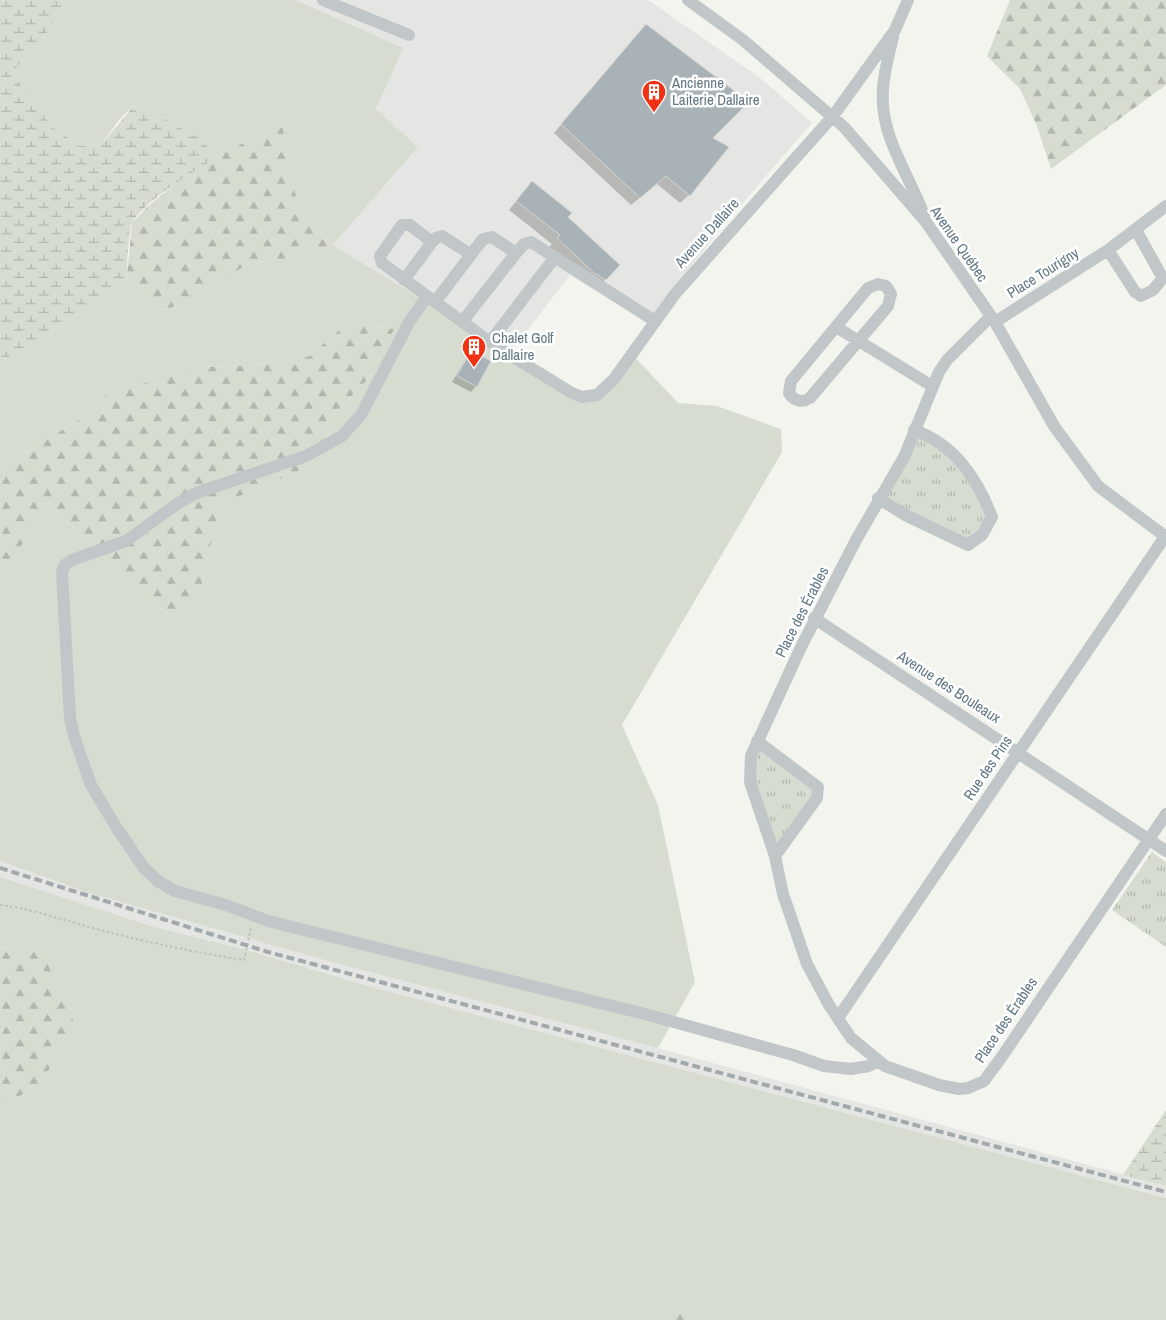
<svg xmlns="http://www.w3.org/2000/svg" width="1166" height="1320" viewBox="0 0 1166 1320" font-family="'Archivo Narrow',sans-serif">
<style>
.built{fill:#e5e5e3}
.grass{fill:#d6dcd0}
.forest{fill:url(#forest-firs)}
.wetland{fill:url(#wetland-marsh)}
.park{fill:url(#park-tufts)}
.shadow{fill:#0003}
.building{fill:#a9b3b7;stroke:#d5d5d2}
.lines{fill:none;stroke-linecap:round;stroke-linejoin:round}
.path{stroke:#bdbfc1;stroke-width:2;stroke-dasharray:2.5 2.5;stroke-linecap:butt}
.minor{stroke:#c1c6c8;stroke-width:12}
.rail{stroke:#a1a9ad;stroke-width:4;stroke-dasharray:8 4;stroke-linecap:butt}
.labels{text-anchor:middle;stroke-width:5;stroke-linejoin:round;paint-order:stroke}
.poi-label{font-size:15px;fill:#617783;stroke:#fff;text-anchor:start}
.street-label{font-size:15px;fill:#617783;stroke:#fff}
</style>
<defs>
<pattern id="forest-firs" width="22" height="20" patternUnits="userSpaceOnUse" patternTransform="scale(1.25)"><rect width="22" height="20" fill="#d6dcd0"/><path d="M5 1l3.5 6h-7zM16 11l3.5 6h-7z" fill="#b1b7ae"/></pattern>
<pattern id="wetland-marsh" width="20" height="14" patternUnits="userSpaceOnUse" patternTransform="scale(1.25)"><rect width="20" height="14" fill="#d6dcd0"/><path d="M1 5h8M5 5V1M11 12h8M15 12V8" fill="none" stroke="#b1b7ae"/></pattern>
<pattern id="park-tufts" width="24" height="20" patternUnits="userSpaceOnUse" patternTransform="scale(1.25)"><rect width="24" height="20" fill="#d6dcd0"/><path d="M3 7l-1-3M5 7V3M7 7l1-3M15 17l-1-3M17 17v-4M19 17l1-3" fill="none" stroke="#b1b7ae"/></pattern>
</defs>
<rect width="100%" height="100%" fill="#f4f4ef"/>
<path class="built" d="M 296,0 L 648,0 L 759,77 L 812,123 L 726,222 L 647,323 L 570,275 L 511,352 L 333,245 L 418,147 L 376,109 L 402,48 Z
M 0,861 L 89,893 L 328,961 L 658,1048 L 1166,1186 L 1166,1198 L 368,986 L 243,949 L 151,926 L 5,879 L 0,877 Z"/>
<path class="grass" d="M 67,0 L 296,0 L 403,48 L 376,109 L 418,147 L 333,245 L 564,385 L 584,392 L 596,388 L 632,354 L 678,403 L 717,406 L 781,429 L 782,452 L 622,725 L 658,805 L 695,982 L 658,1048 L 328,961 L 89,893 L 0,861 L 0,572 L 4,572 L 48,503 L 153,604 L 180,621 L 199,596 L 220,503 L 306,468 L 327,447 L 332,416 L 371,376 L 393,329 L 346,324 L 310,356 L 273,364 L 203,367 L 102,405 L 0,469 L 0,362 L 126,285 L 162,310 L 185,304 L 249,263 L 291,258 L 333,245 L 299,206 L 288,167 L 283,127 L 247,141 L 217,158 L 201,139 L 136,103 L 118,121 L 102,144 L 80,146 L 52,127 L 12,73 L 46,34 Z
M 0,877 L 151,926 L 243,949 L 368,986 L 1166,1198 L 1166,1320 L 701,1320 L 676,1304 L 665,1320 L 0,1320 L 0,1106 L 39,1086 L 39,945 L 0,949 Z"/>
<path class="forest" d="M 1010,0 L 1166,0 L 1166,85 L 1051,169 L 1037,126 L 1020,89 L 987,56 Z
M 283,127 L 288,167 L 299,206 L 333,245 L 291,258 L 249,263 L 185,304 L 161,310 L 126,285 L 132,223 L 146,208 L 188,173 L 247,141 Z
M 346,324 L 394,329 L 371,376 L 332,416 L 327,447 L 306,468 L 220,504 L 199,596 L 180,621 L 153,604 L 48,503 L 4,573 L 0,572 L 0,469 L 102,405 L 106,394 L 203,367 L 273,364 L 310,356 Z
M 39,945 L 75,1025 L 39,1086 L 0,1106 L 0,949 Z
M 676,1304 L 701,1320 L 665,1320 Z"/>
<path class="wetland" d="M 0,0 L 67,0 L 46,34 L 12,73 L 52,127 L 80,146 L 102,144 L 136,103 L 201,139 L 217,158 C 197,168 142,203 132,223 C 128,233 127,272 126,285 L 0,362 Z
M 1166,1110 L 1166,1186 L 1123,1175 Z"/>
<path class="park" d="M 914,430 L 957,456 L 992,517 L 968,545 L 878,498 Z
M 757,741 L 818,787 L 775,856 L 750,767 Z
M 1152,852 L 1166,862 L 1166,947 L 1112,910 Z"/>
<path class="shadow" d="M 638,34 L 711,139 L 689,195 L 680,203 L 657,184 L 631,205 L 554,133 Z
M 524,191 L 567,217 L 619,265 L 597,288 L 549,247 L 552,244 L 509,210 Z
M 471,351 L 476,386 L 471,392 L 452,382 Z"/>
<path class="building" d="M 646,24 L 749,102 L 713,138 L 729,147 L 690,196 L 666,176 L 640,198 L 561,124 Z
M 532,181 L 572,213 L 568,217 L 620,265 L 606,280 L 594,273 L 557,238 L 560,235 L 516,201 Z
M 471,350 L 491,361 L 477,387 L 457,376 Z"/>
<g class="lines">
<path class="path" d="M 0,905 C 39,910 74,924 112,933 C 155,944 199,953 244,960 L 251,928"/>
<path class="minor" d="M 323,0 L 409,35
M 688,0 L 743,40 L 844,127 L 926,222 L 995,322 L 1054,426 L 1098,486 L 1166,537
M 893,37 C 889,53 884,72 883,89 C 879,135 909,174 924,215
M 1108,250 L 1135,292 L 1141,296 L 1153,290 L 1162,279 L 1161,275 L 1136,230
M 470,254 L 442,236 L 436,238 L 432,242 L 410,225 L 402,225 L 380,256 L 382,263 L 497,347 L 572,393 L 582,397 L 597,395 L 614,379 L 675,294 L 833,116 L 895,30 L 908,0
M 404,280 L 432,242
M 878,284 L 886,286 L 891,294 L 888,306 L 810,398 C 802,403 794,401 789,393 L 791,381 L 868,288 Z
M 427,296 L 408,324 L 361,415 L 342,436 L 306,456 L 196,493 L 177,504 L 126,541 L 72,560 L 65,565 L 62,572 L 70,718 L 74,736 L 91,785 L 116,827 L 144,868 L 158,881 L 175,891 L 226,905 L 268,921 L 645,1014 L 793,1055 L 824,1066 L 851,1069 L 869,1066 L 879,1061
M 435,302 L 483,239 L 492,237 L 516,253 L 524,244 L 531,242 L 655,321
M 991,316 L 947,360 L 939,372 L 904,457 L 856,540 L 801,647 L 751,756 L 750,782 L 775,856 L 783,894 L 807,964 L 829,1005 L 851,1038 L 885,1066 L 939,1085 L 959,1089 L 968,1088 L 984,1081 L 1001,1058 L 1166,814
M 462,322 L 516,253
M 995,322 L 1108,250 L 1166,206
M 836,327 L 932,386
M 490,342 L 555,257
M 878,498 L 905,515 L 968,545 L 982,535 L 992,517 C 977,478 955,445 914,430
M 814,618 L 1166,851
M 757,741 L 818,787 L 817,798 L 775,856
M 838,1018 L 1166,535"/>
<path class="rail" d="M 0,868 L 268,952 L 1166,1192"/>
</g>
<defs>
<symbol id="building-pin" viewBox="-11 -11 22 30"><path d="M0 17L-7.5 6A9.5 9.5 0 1 1 7.5 6Z" fill="#f03113" stroke="#fff"/><path d="M-4-6H4V6H1V3H-1V6H-4ZM-2.5-4.3h1.7v1.8h-1.7ZM.8-4.3h1.7v1.8H.8ZM-2.5-1h1.7V.8h-1.7ZM.8-1h1.7V.8H.8Z" fill="#fff"/></symbol>
</defs>
<g fill-rule="evenodd">
<use href="#building-pin" x="640" y="78" width="28" height="38"/>
<use href="#building-pin" x="460" y="333" width="28" height="38"/>
</g>
<g class="labels">
<g class="poi-label">
<text x="672" y="88">Ancienne<tspan x="672" dy="17">Laiterie Dallaire</tspan></text>
<text x="492" y="343">Chalet Golf<tspan x="492" dy="17">Dallaire</tspan></text>
</g>
<g class="street-label">
<text transform="translate(707 233) rotate(-48)" y="5">Avenue Dallaire</text>
<text transform="translate(959 244) rotate(55)" y="5">Avenue Québec</text>
<text transform="translate(1043 273) rotate(-32)" y="5">Place Tourigny</text>
<text transform="translate(802 612) rotate(-63)" y="5">Place des Érables</text>
<text transform="translate(949 687) rotate(33)" y="5">Avenue des Bouleaux</text>
<text transform="translate(988 768) rotate(-56)" y="5">Rue des Pins</text>
<text transform="translate(1006 1020) rotate(-56)" y="5">Place des Érables</text>
</g>
</g>
</svg>
